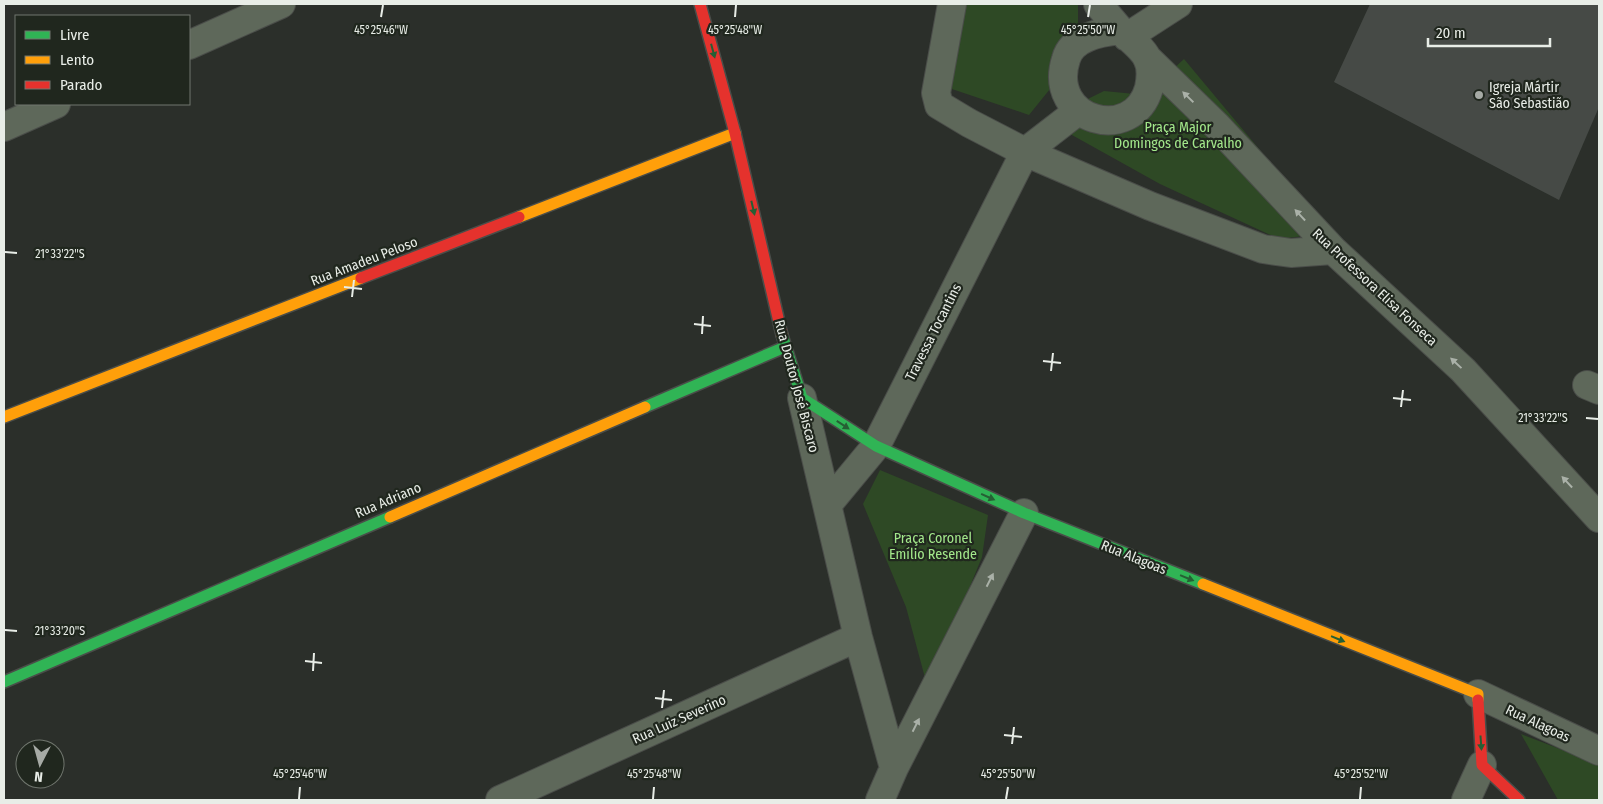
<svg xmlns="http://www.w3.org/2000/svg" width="1603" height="804" viewBox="0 0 1603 804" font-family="'Fira Sans Condensed',sans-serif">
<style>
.green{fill:#2e4925}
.building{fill:#464a46}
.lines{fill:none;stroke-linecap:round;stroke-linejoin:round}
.street-casing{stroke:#4a4d49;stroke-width:30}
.fast-casing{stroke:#4a4d49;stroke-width:14}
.slow-casing{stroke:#4a4d49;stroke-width:14}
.jam-casing{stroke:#4a4d49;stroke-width:14}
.street{stroke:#5e685a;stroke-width:28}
.fast{stroke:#30b455;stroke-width:11}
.slow{stroke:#ff9f0a;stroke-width:11}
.jam{stroke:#e5322d;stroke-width:11}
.oneway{fill:#265f34}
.oneway2{fill:#aab1a8}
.ticks{fill:none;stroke:#e8ede7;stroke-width:2}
.poi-dot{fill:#a6aaa5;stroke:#20271e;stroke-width:2}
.labels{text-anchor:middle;stroke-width:4.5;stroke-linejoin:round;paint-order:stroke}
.poi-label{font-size:14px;fill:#e8ede7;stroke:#20271e;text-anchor:start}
.park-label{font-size:14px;fill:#a3e88b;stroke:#20271e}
.street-label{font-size:14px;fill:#e8ede7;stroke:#20271e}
.ticks-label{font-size:12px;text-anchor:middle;fill:#e8ede7;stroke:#20271e;stroke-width:4.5;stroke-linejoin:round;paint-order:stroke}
</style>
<rect width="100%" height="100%" fill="#2b2f2a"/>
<path class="green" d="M 963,4 L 1078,4 L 1078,22 L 1071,63 L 1029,115 L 943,86 Z
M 1184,59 L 1329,233 L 1279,239 L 1160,184 L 1045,120 L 1104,91 L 1145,95 Z
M 880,470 L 988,515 L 982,557 L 928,689 L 906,607 L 863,504 Z
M 1521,734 L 1599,764 L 1599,800 L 1558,800 Z"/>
<path class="building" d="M 1370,4 L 1599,4 L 1599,107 L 1559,200 L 1334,82 Z"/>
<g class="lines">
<defs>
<path id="street" d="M 952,4 L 936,93 L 939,105 L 969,123 L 1025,152 L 1150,206 L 1263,249 L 1291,253 L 1333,250
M 1098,4 L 1120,30
M 1120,30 C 1128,37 1143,49 1147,58 C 1152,67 1151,78 1149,88 C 1133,145 1046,121 1066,59 C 1072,37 1101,32 1120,30 Z
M 1127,37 L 1178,4
M 189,45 L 281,4
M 1147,58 L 1217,126 L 1333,250 L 1463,370 L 1599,518
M 4,127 L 56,104
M 1587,385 L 1599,390
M 802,398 L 858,637 L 894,768
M 828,504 L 876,446 L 1025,152 L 1078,111
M 1478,694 L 1599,751
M 500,800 L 858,637
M 880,800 L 894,768 L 1024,513
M 1466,800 L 1482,765"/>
<path id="fast" d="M 782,335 L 802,398 L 876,446 L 1024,513 L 1203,584
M 645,407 L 785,347
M 4,682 L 390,517"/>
<path id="slow" d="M 519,217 L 735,133
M 4,417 L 361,278
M 390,517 L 645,407
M 1203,584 L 1478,694 L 1478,700"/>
<path id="jam" d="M 700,4 L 735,133 L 782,335
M 361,278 L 519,217
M 1478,700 L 1482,765 L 1519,800"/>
</defs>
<use href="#street" class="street-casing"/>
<use href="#fast" class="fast-casing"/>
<use href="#slow" class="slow-casing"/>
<use href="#jam" class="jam-casing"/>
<use href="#street" class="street"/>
<use href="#fast" class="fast"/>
<use href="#slow" class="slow"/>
<use href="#jam" class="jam"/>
</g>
<defs><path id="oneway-solid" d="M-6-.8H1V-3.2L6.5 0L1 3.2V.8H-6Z" transform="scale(1.25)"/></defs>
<g class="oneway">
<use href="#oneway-solid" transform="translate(713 51) rotate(75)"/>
<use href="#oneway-solid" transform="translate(753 208) rotate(77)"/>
<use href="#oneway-solid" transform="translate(843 425) rotate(33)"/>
<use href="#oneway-solid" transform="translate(988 497) rotate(24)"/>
<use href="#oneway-solid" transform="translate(1187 578) rotate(22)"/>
<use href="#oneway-solid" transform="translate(1338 639) rotate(22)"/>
<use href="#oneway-solid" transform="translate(1481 743) rotate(86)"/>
</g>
<g class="oneway2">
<use href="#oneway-solid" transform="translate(1188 97) rotate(-136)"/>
<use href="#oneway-solid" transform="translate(1300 215) rotate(-133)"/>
<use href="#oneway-solid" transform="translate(1456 363) rotate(-137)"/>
<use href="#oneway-solid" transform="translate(1567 482) rotate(-133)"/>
<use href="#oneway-solid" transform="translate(990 580) rotate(-63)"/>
<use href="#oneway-solid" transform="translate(916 725) rotate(-63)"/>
</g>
<path class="ticks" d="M 381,17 L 383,5M 735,17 L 736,5M 1088,17 L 1090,5M 5,252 L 17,253M 344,287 L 362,289M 352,297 L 354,280M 694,324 L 711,326M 702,334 L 703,316M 1043,361 L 1061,363M 1051,371 L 1053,353M 1393,398 L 1411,400M 1401,407 L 1403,390M 1586,418 L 1598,419M 5,630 L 17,631M 305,661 L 322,663M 313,671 L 314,653M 655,698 L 672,700M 662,708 L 664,690M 1004,735 L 1022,737M 1012,744 L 1014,727M 299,799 L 300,787M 653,799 L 654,787M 1006,799 L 1008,787M 1360,799 L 1361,787"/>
<circle class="poi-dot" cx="1479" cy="95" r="5"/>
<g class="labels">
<g class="poi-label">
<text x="1489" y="92">Igreja Mártir<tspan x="1489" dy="16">São Sebastião</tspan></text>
</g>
<g class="park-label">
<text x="1178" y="132">Praça Major<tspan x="1178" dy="16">Domingos de Carvalho</tspan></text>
<text x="933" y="543">Praça Coronel<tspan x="933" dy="16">Emílio Resende</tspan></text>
</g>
<g class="street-label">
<text transform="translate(364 261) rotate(-21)" y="5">Rua Amadeu Peloso</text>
<text transform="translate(1375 287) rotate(43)" y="5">Rua Professora Elisa Fonseca</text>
<text transform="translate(933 332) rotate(-63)" y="5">Travessa Tocantins</text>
<text transform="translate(797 386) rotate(75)" y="5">Rua Doutor José Biscaro</text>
<text transform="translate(388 500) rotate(-23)" y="5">Rua Adriano</text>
<text transform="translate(1134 557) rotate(22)" y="5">Rua Alagoas</text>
<text transform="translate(679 719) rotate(-24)" y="5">Rua Luiz Severino</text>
<text transform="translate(1538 723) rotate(25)" y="5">Rua Alagoas</text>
</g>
</g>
<g class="ticks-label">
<text x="381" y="34">45°25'46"W</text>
<text x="735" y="34">45°25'48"W</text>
<text x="1088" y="34">45°25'50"W</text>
<text x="60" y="258">21°33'22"S</text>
<text x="1543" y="422">21°33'22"S</text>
<text x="60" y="635">21°33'20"S</text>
<text x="300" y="778">45°25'46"W</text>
<text x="654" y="778">45°25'48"W</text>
<text x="1008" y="778">45°25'50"W</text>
<text x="1361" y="778">45°25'52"W</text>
</g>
<rect width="1603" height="804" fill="none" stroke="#e8ede7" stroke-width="10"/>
<rect x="15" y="15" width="175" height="90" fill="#20271e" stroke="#70766e"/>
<rect x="25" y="31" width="25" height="8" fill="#30b455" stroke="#70766e"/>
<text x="60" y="40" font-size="15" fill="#e8ede7">Livre</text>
<rect x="25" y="56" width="25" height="8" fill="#ff9f0a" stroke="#70766e"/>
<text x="60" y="65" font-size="15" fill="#e8ede7">Lento</text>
<rect x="25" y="81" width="25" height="8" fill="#e5322d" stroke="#70766e"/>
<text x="60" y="90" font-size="15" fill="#e8ede7">Parado</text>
<g transform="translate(40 764) rotate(186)"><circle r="24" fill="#20271e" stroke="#70766e"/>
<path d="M0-4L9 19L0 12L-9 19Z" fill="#a6aaa5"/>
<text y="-8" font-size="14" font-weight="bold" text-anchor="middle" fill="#e8ede7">N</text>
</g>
<path d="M1428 38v8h122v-8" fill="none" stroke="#e8ede7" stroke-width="2.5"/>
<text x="1436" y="38" font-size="15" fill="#e8ede7" stroke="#20271e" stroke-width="4" paint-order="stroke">20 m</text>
</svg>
